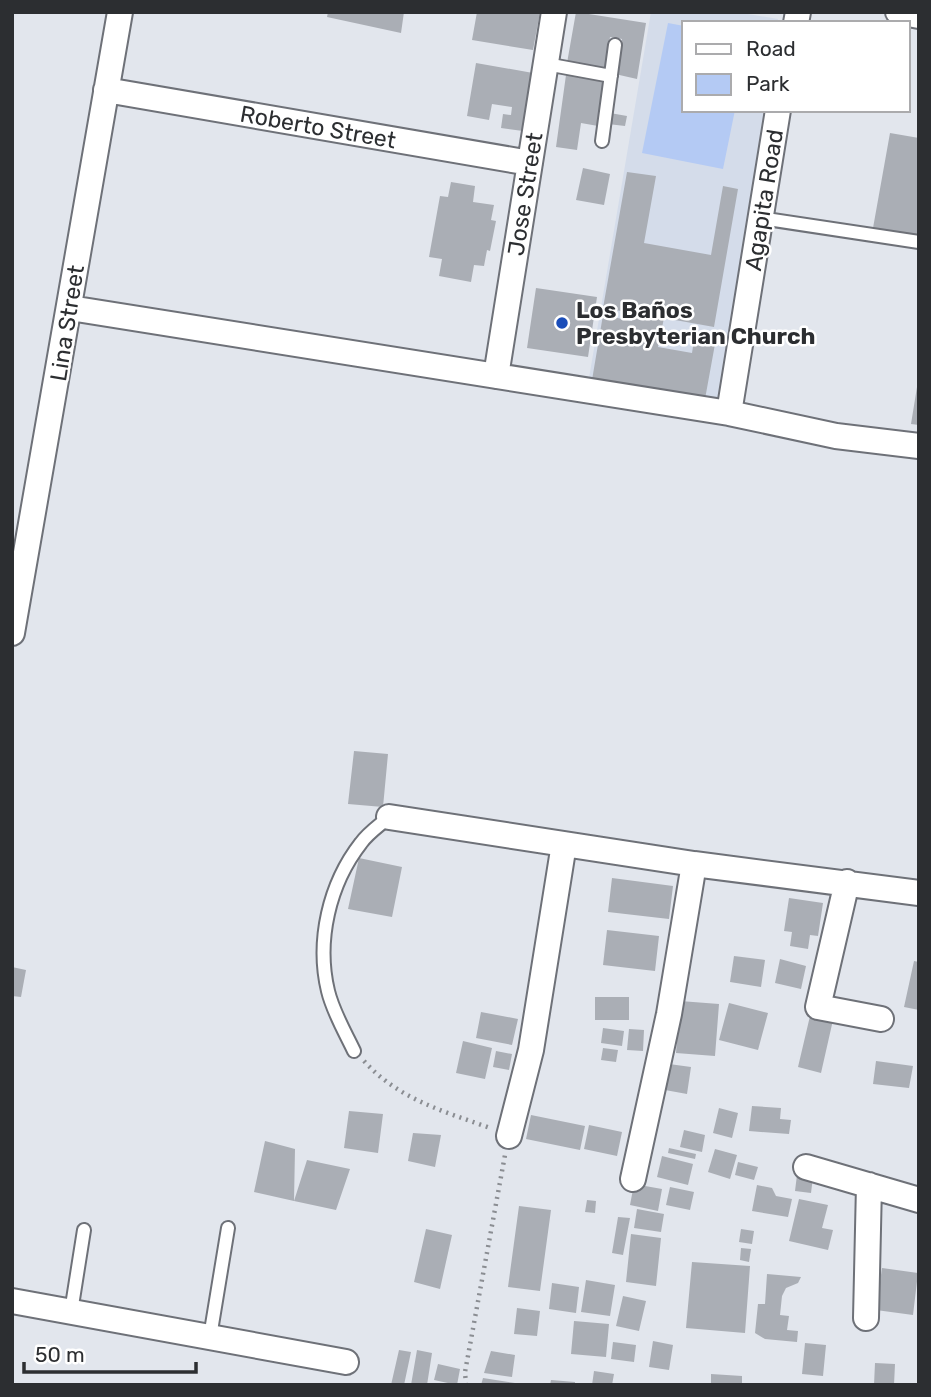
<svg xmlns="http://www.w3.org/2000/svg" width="931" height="1397" viewBox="0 0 931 1397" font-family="Rubik,sans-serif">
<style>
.built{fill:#d4dcea}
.green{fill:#b4caf4}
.building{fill:#aaaeb5}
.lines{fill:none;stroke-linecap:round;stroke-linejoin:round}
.lane-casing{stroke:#6e7178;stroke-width:16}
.street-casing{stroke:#6e7178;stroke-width:28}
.path{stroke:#8a8d92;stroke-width:4.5;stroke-dasharray:2 5;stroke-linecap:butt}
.lane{stroke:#fff;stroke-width:12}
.street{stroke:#fff;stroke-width:24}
.poi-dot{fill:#1a4db9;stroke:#fff;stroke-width:2.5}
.labels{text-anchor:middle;stroke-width:5;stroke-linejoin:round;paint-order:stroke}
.street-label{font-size:23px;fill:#2c2e31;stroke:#fff}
.poi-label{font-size:23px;font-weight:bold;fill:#2c2e31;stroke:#fff;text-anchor:start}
</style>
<rect width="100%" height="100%" fill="#e2e6ed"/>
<path class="built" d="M 651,12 L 736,12 L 778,19 L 777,23 L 684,23 L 684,110 L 764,110 L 718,408 L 588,384 Z"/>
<path class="green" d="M 668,23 L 684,26 L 684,110 L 735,110 L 723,169 L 642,153 Z"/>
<path class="building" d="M 328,12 L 404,12 L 401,33 L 327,17 Z
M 477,12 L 540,12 L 533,50 L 472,40 Z
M 576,12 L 646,23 L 637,79 L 615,74 L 622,39 L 610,37 L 605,70 L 567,63 Z
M 476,63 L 533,73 L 523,131 L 501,128 L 503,114 L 511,115 L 512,107 L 492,104 L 489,120 L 467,116 Z
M 566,75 L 605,80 L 598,126 L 581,123 L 577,150 L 556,147 Z
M 610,113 L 627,116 L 625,126 L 608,124 Z
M 890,133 L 919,138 L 919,236 L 873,228 Z
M 583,168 L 610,174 L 604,205 L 576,200 Z
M 627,172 L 656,176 L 644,243 L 711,255 L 723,186 L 738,189 L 714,327 L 664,318 L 658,347 L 692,353 L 694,340 L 715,344 L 705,399 L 592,380 L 603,315 L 632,321 L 633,313 L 603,308 Z
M 451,182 L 475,186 L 473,202 L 494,205 L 491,220 L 496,221 L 490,251 L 487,250 L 484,266 L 474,265 L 471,282 L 439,276 L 442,259 L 429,257 L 440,196 L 448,197 Z
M 536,288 L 597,297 L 588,357 L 527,348 Z
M 917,387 L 919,387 L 919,425 L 911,424 Z
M 354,751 L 388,754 L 383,807 L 348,804 Z
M 359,858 L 402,867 L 392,917 L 348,909 Z
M 612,878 L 673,886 L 669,919 L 608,912 Z
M 789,898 L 823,903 L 818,936 L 810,935 L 808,949 L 790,946 L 792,932 L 784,931 Z
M 607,930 L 659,936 L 655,971 L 603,965 Z
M 734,956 L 765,960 L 761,987 L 730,982 Z
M 780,959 L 806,966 L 801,989 L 775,983 Z
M 914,961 L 919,962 L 919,1010 L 904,1007 Z
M 12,967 L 26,970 L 21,997 L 12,996 Z
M 595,997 L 629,997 L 629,1020 L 595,1020 Z
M 680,1001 L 719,1004 L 715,1056 L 676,1053 Z
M 729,1003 L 768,1013 L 758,1050 L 719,1040 Z
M 481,1012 L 518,1019 L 512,1045 L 476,1038 Z
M 810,1016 L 833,1020 L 821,1073 L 798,1067 Z
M 603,1028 L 624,1031 L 622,1046 L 601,1043 Z
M 629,1029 L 644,1030 L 643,1051 L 627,1050 Z
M 463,1041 L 492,1048 L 485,1079 L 456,1073 Z
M 603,1048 L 618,1050 L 616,1062 L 601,1060 Z
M 496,1051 L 512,1054 L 509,1070 L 493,1067 Z
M 876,1061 L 913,1066 L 909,1088 L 873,1084 Z
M 669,1064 L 691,1067 L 687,1094 L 665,1090 Z
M 752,1106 L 781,1108 L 780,1119 L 791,1120 L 789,1134 L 749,1131 Z
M 719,1108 L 738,1113 L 732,1138 L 713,1133 Z
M 349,1111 L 383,1114 L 378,1153 L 344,1148 Z
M 531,1115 L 585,1126 L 580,1150 L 526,1139 Z
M 589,1125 L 622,1132 L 617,1156 L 584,1149 Z
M 684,1130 L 705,1135 L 702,1152 L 680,1147 Z
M 413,1133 L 441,1135 L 435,1167 L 408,1161 Z
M 265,1141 L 295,1149 L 294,1201 L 307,1160 L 350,1169 L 336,1210 L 294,1201 L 254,1192 Z
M 669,1148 L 696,1154 L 695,1159 L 668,1153 Z
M 715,1149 L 737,1155 L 730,1179 L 708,1172 Z
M 662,1156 L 693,1164 L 688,1185 L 657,1177 Z
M 738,1162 L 758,1167 L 754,1180 L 735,1175 Z
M 797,1175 L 813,1177 L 811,1193 L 795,1191 Z
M 634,1184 L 662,1189 L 658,1211 L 630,1205 Z
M 757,1185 L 772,1188 L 776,1196 L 792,1199 L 788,1217 L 752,1211 Z
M 670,1187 L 694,1192 L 690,1210 L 666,1205 Z
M 799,1199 L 828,1205 L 822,1228 L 833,1230 L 828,1250 L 789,1241 Z
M 587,1200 L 596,1201 L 595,1213 L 585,1212 Z
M 519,1206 L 551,1210 L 540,1291 L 508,1287 Z
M 637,1209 L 664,1214 L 661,1232 L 634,1228 Z
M 618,1217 L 630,1218 L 623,1255 L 612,1253 Z
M 426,1229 L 452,1235 L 440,1289 L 414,1282 Z
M 741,1229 L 754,1231 L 752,1244 L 739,1242 Z
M 631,1234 L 661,1238 L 656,1286 L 626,1282 Z
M 741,1248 L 751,1249 L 749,1262 L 740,1260 Z
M 692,1262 L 750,1266 L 745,1333 L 686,1328 Z
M 882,1268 L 918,1273 L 913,1315 L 876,1310 Z
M 767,1274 L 801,1277 L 798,1283 L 786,1288 L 782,1296 L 780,1315 L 789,1316 L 787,1330 L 798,1331 L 797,1342 L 765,1339 L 755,1333 L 758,1304 L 765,1304 Z
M 586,1280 L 615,1285 L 610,1316 L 581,1312 Z
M 552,1283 L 579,1287 L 576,1313 L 549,1309 Z
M 623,1296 L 646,1301 L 639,1331 L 616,1326 Z
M 517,1308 L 540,1311 L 537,1336 L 514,1334 Z
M 574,1321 L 609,1324 L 606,1357 L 571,1354 Z
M 653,1341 L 673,1345 L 669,1370 L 649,1367 Z
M 613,1342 L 636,1345 L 634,1362 L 611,1359 Z
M 805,1343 L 826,1345 L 823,1376 L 802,1374 Z
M 399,1350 L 411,1352 L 404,1385 L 391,1385 Z
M 417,1350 L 432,1353 L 427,1385 L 411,1385 Z
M 491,1351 L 515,1355 L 512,1377 L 484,1373 Z
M 875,1363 L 895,1364 L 894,1385 L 874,1385 Z
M 438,1364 L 460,1369 L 457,1385 L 434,1380 Z
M 594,1371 L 614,1374 L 612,1385 L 592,1385 Z
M 711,1374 L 742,1376 L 742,1385 L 711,1385 Z
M 483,1378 L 515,1383 L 515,1385 L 481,1385 Z
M 551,1380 L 575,1382 L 575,1385 L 550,1385 Z"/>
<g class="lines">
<defs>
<path id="lane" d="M 546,64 L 611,76
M 602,141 L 615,45
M 760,218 L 919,242
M 354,1051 C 345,1032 333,1012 328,991 C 316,941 329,884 361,843 C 368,833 380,825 389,817
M 71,1312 L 84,1230
M 210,1337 L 228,1228"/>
<path id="street" d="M 898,12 L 919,16
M 796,23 L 798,12
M 106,90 L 530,163
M 70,308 L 729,413 L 836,436 L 919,446
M 496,376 L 554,12
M 729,413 L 778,110
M 12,633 L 120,12
M 389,817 L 694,864 L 919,893
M 847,882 L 818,1007 L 881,1019
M 509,1136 L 531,1050 L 564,844
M 806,1167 L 919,1200
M 633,1179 L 669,1014 L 694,864
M 12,1301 L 346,1362
M 866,1318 L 869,1185"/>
</defs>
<use href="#lane" class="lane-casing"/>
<use href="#street" class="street-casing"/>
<path class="path" d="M 364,1061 C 398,1099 443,1111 490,1128
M 466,1385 L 465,1372 L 505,1155"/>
<use href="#lane" class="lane"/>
<use href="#street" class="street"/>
</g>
<circle class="poi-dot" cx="562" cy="323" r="7"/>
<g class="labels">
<g class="street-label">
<text transform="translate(318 127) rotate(10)" y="8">Roberto Street</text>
<text transform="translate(525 194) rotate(-81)" y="8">Jose Street</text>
<text transform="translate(764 200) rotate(-81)" y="8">Agapita Road</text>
<text transform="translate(67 323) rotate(-81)" y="8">Lina Street</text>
</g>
<g class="poi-label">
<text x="576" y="318">Los Baños<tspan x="576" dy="26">Presbyterian Church</tspan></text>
</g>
</g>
<rect width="931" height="1397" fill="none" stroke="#2c2e31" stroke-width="28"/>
<rect x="682" y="21" width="228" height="91" fill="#ffffff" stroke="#ababad" stroke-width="2"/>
<rect x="696" y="44" width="35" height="10" fill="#ffffff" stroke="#ababad" stroke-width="2"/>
<text x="746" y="56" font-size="21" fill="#2c2e31">Road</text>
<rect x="696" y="74" width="35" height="21" fill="#b4caf4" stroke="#ababad" stroke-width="2"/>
<text x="746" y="91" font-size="21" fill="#2c2e31">Park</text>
<path d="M24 1362v10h172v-10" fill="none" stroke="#2c2e31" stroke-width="3.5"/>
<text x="35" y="1362" font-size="21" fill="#2c2e31" stroke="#ffffff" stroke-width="5" paint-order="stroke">50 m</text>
</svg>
